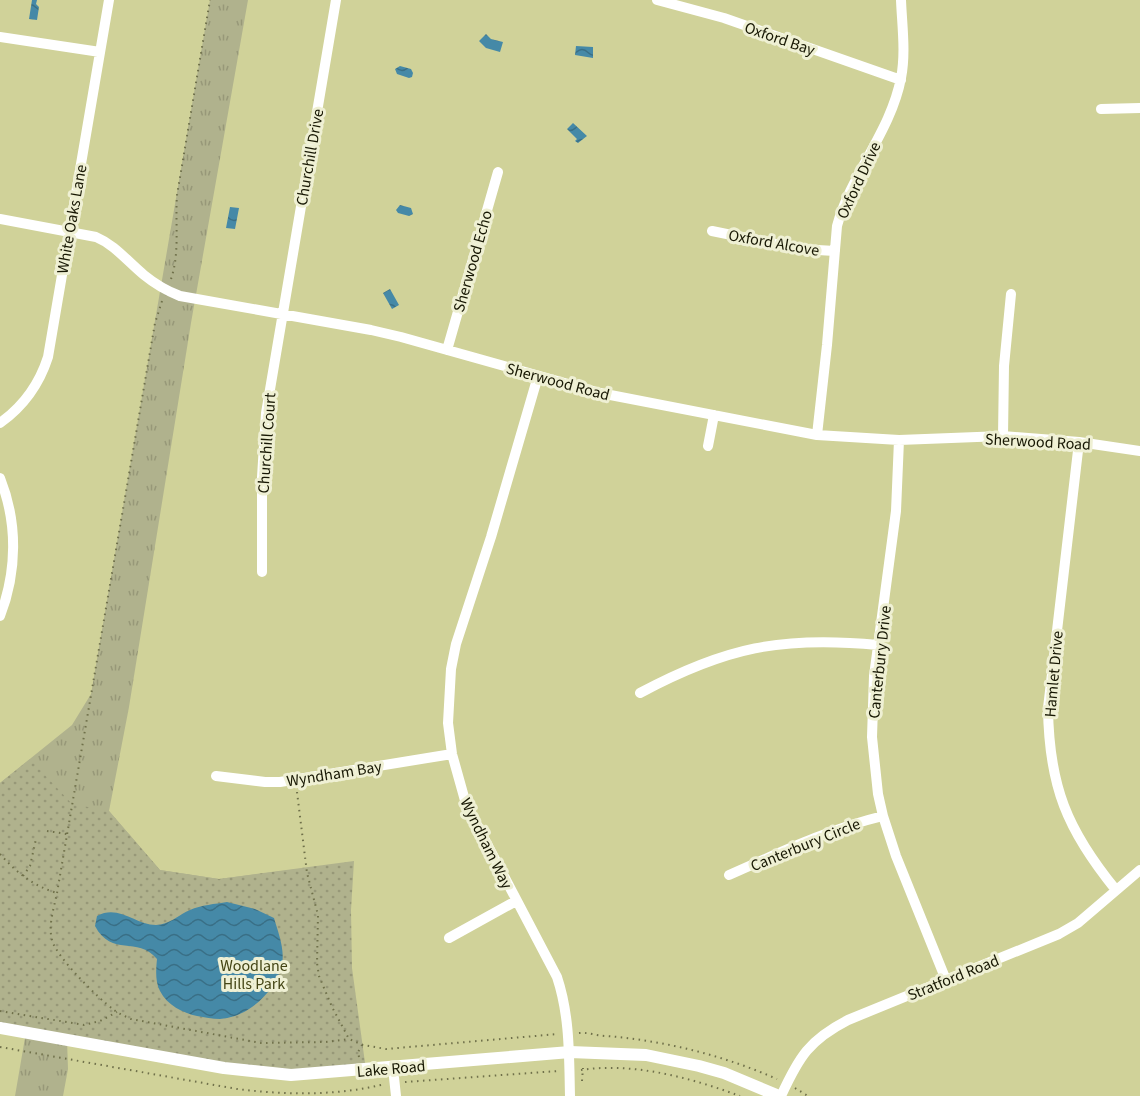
<svg xmlns="http://www.w3.org/2000/svg" width="1140" height="1096" viewBox="0 0 1140 1096" font-family="'Source Sans 3',sans-serif">
<style>
.grass{fill:url(#grass-tufts)}
.park{fill:url(#park-dots)}
.water{fill:url(#water-waves)}
.lines{fill:none;stroke-linecap:round;stroke-linejoin:round}
.path{stroke:#6f704a;stroke-width:2;stroke-dasharray:1.5 4.5;stroke-linecap:butt}
.minor{stroke:#fff;stroke-width:10}
.tertiary{stroke:#fff;stroke-width:12}
.labels{text-anchor:middle;stroke-width:6;stroke-linejoin:round;paint-order:stroke}
.street-label{font-size:16px;fill:#171703;stroke:#eff0d4}
.park-label{font-size:16px;fill:#444515;stroke:#eff0d4}
</style>
<defs>
<pattern id="grass-tufts" width="24" height="20" patternUnits="userSpaceOnUse" patternTransform="scale(1.5)"><rect width="24" height="20" fill="#b0b28d"/><path d="M3 7l-1-3M5 7V3M7 7l1-3M15 17l-1-3M17 17v-4M19 17l1-3" fill="none" stroke="#979878"/></pattern>
<pattern id="park-dots" width="8" height="8" patternUnits="userSpaceOnUse" patternTransform="scale(1.5)"><rect width="8" height="8" fill="#b0b28d"/><path d="M2 2h.1M6 6h.1" fill="none" stroke="#979878" stroke-width="1.8" stroke-linecap="round"/></pattern>
<pattern id="water-waves" width="16" height="10" patternUnits="userSpaceOnUse" patternTransform="scale(1.5)"><rect width="16" height="10" fill="#4589a7"/><path d="M0 5q4-4 8 0t8 0" fill="none" stroke="#396f86"/></pattern>
</defs>
<rect width="100%" height="100%" fill="#d0d299"/>
<path class="grass" d="M 210,0 L 248,0 L 191,323 L 129,707 L 109,811 L 160,870 L 219,879 L 306,868 L 67,1039 L 68,1069 L 63,1096 L 15,1096 L 26,1032 L 0,1028 L 0,783 L 72,725 L 91,694 Z"/>
<path class="park" d="M 30,759 L 72,804 L 109,811 L 160,870 L 219,879 L 354,861 L 351,910 L 352,968 L 366,1070 L 291,1075 L 0,1028 L 0,783 Z"/>
<path class="water" d="M 32,0 L 37,0 L 36,4 L 39,7 L 37,20 L 29,19 Z
M 486,34 L 491,39 L 503,42 L 500,52 L 486,48 L 479,41 Z
M 576,46 L 593,47 L 593,58 L 575,55 Z
M 400,66 L 411,69 L 413,73 L 412,77 L 409,78 L 397,74 L 395,69 Z
M 573,123 L 587,136 L 578,143 L 575,141 L 577,139 L 567,129 Z
M 400,205 L 411,208 L 413,214 L 409,216 L 398,213 L 396,210 Z
M 230,207 L 239,208 L 235,229 L 226,228 Z
M 390,289 L 399,305 L 392,309 L 383,293 Z
M 227,902 L 255,909 L 274,918 C 278,932 285,949 282,964 C 276,991 249,1017 220,1019 C 213,1019 204,1017 197,1016 C 183,1013 167,1005 160,991 C 155,982 156,969 157,959 C 137,935 112,958 95,926 L 97,916 C 119,904 135,925 156,925 C 169,925 178,915 190,910 C 201,905 215,904 227,902 Z"/>
<g class="lines">
<path class="path" d="M 171,279 C 180,253 175,223 177,195 L 210,0
M 162,301 L 155,323 L 57,893 C 54,908 48,925 52,940 C 56,957 99,999 114,1010 C 119,1014 125,1016 131,1019 L 261,1043 L 326,1042 L 349,1039
M 297,792 L 307,873 L 318,915 L 317,963 L 319,976 L 332,1007 L 349,1039 L 363,1045 L 386,1049 L 558,1034
M 47,831 L 67,834
M 0,854 C 16,872 33,886 57,893
M 23,876 L 30,866 L 36,839
M 0,1011 L 84,1025 L 100,1021 L 117,1012
M 579,1033 C 588,1032 597,1036 607,1036 C 666,1041 722,1055 777,1079
M 0,1047 L 237,1089 C 286,1095 337,1096 385,1084
M 359,1057 L 358,1052 L 362,1045
M 581,1070 C 634,1062 691,1078 740,1096
M 582,1081 L 583,1068
M 405,1082 L 558,1071
M 795,1088 L 808,1096"/>
<path class="minor" d="M 657,0 L 724,18 L 901,80
M 0,37 L 100,52
M 1101,109 L 1140,108
M 0,219 L 96,237 C 115,245 127,261 144,275 C 155,284 167,291 180,296 L 371,330 L 401,337 L 600,393 L 817,435 L 899,440 L 1003,436 L 1079,442 L 1140,451
M 712,231 L 800,249 L 835,251
M 447,350 L 498,172
M 538,376 L 491,537 L 456,644 L 451,669 L 448,723 L 452,754 L 466,804 L 557,977 C 570,1016 569,1056 570,1096
M 0,423 C 24,406 39,385 48,357 L 109,0
M 817,435 L 827,345 L 837,226 C 851,174 891,131 901,78 C 906,53 902,25 901,0
M 1003,436 L 1004,366 L 1011,294
M 899,440 L 896,511 L 874,676 L 872,737 L 878,794 L 883,816 L 896,856 L 946,980
M 1079,442 L 1048,708 C 1049,786 1067,830 1116,890
M 708,446 L 714,415
M 0,478 C 18,523 17,572 0,616
M 262,572 L 262,477 L 266,413 L 336,0
M 640,693 C 726,647 781,636 878,645
M 216,776 L 265,782 L 280,782 L 452,754
M 729,875 C 779,853 829,829 883,816
M 449,938 L 516,901
M 393,1068 L 396,1096
M 781,1096 C 799,1057 809,1040 848,1020 L 1059,934 L 1078,923 L 1140,870"/>
<path class="tertiary" d="M 0,1028 L 224,1068 L 291,1075 L 570,1052 L 646,1055 L 699,1066 L 724,1073 L 779,1096"/>
</g>
<g class="labels">
<g class="street-label">
<text transform="translate(780 38) rotate(19)" y="6">Oxford Bay</text>
<text transform="translate(309 157) rotate(-80)" y="6">Churchill Drive</text>
<text transform="translate(858 180) rotate(-65)" y="6">Oxford Drive</text>
<text transform="translate(71 219) rotate(-80)" y="6">White Oaks Lane</text>
<text transform="translate(774 242) rotate(10)" y="6">Oxford Alcove</text>
<text transform="translate(472 261) rotate(-74)" y="6">Sherwood Echo</text>
<text transform="translate(558 381) rotate(15)" y="6">Sherwood Road</text>
<text transform="translate(1038 441) rotate(3)" y="6">Sherwood Road</text>
<text transform="translate(266 443) rotate(-86)" y="6">Churchill Court</text>
<text transform="translate(879 662) rotate(-84)" y="6">Canterbury Drive</text>
<text transform="translate(1053 674) rotate(-85)" y="6">Hamlet Drive</text>
<text transform="translate(334 773) rotate(-9)" y="6">Wyndham Bay</text>
<text transform="translate(487 843) rotate(64)" y="6">Wyndham Way</text>
<text transform="translate(805 844) rotate(-22)" y="6">Canterbury Circle</text>
<text transform="translate(953 977) rotate(-22)" y="6">Stratford Road</text>
<text transform="translate(391 1068) rotate(-5)" y="6">Lake Road</text>
</g>
<g class="park-label">
<text x="254" y="971">Woodlane<tspan x="254" dy="18">Hills Park</tspan></text>
</g>
</g>
</svg>
